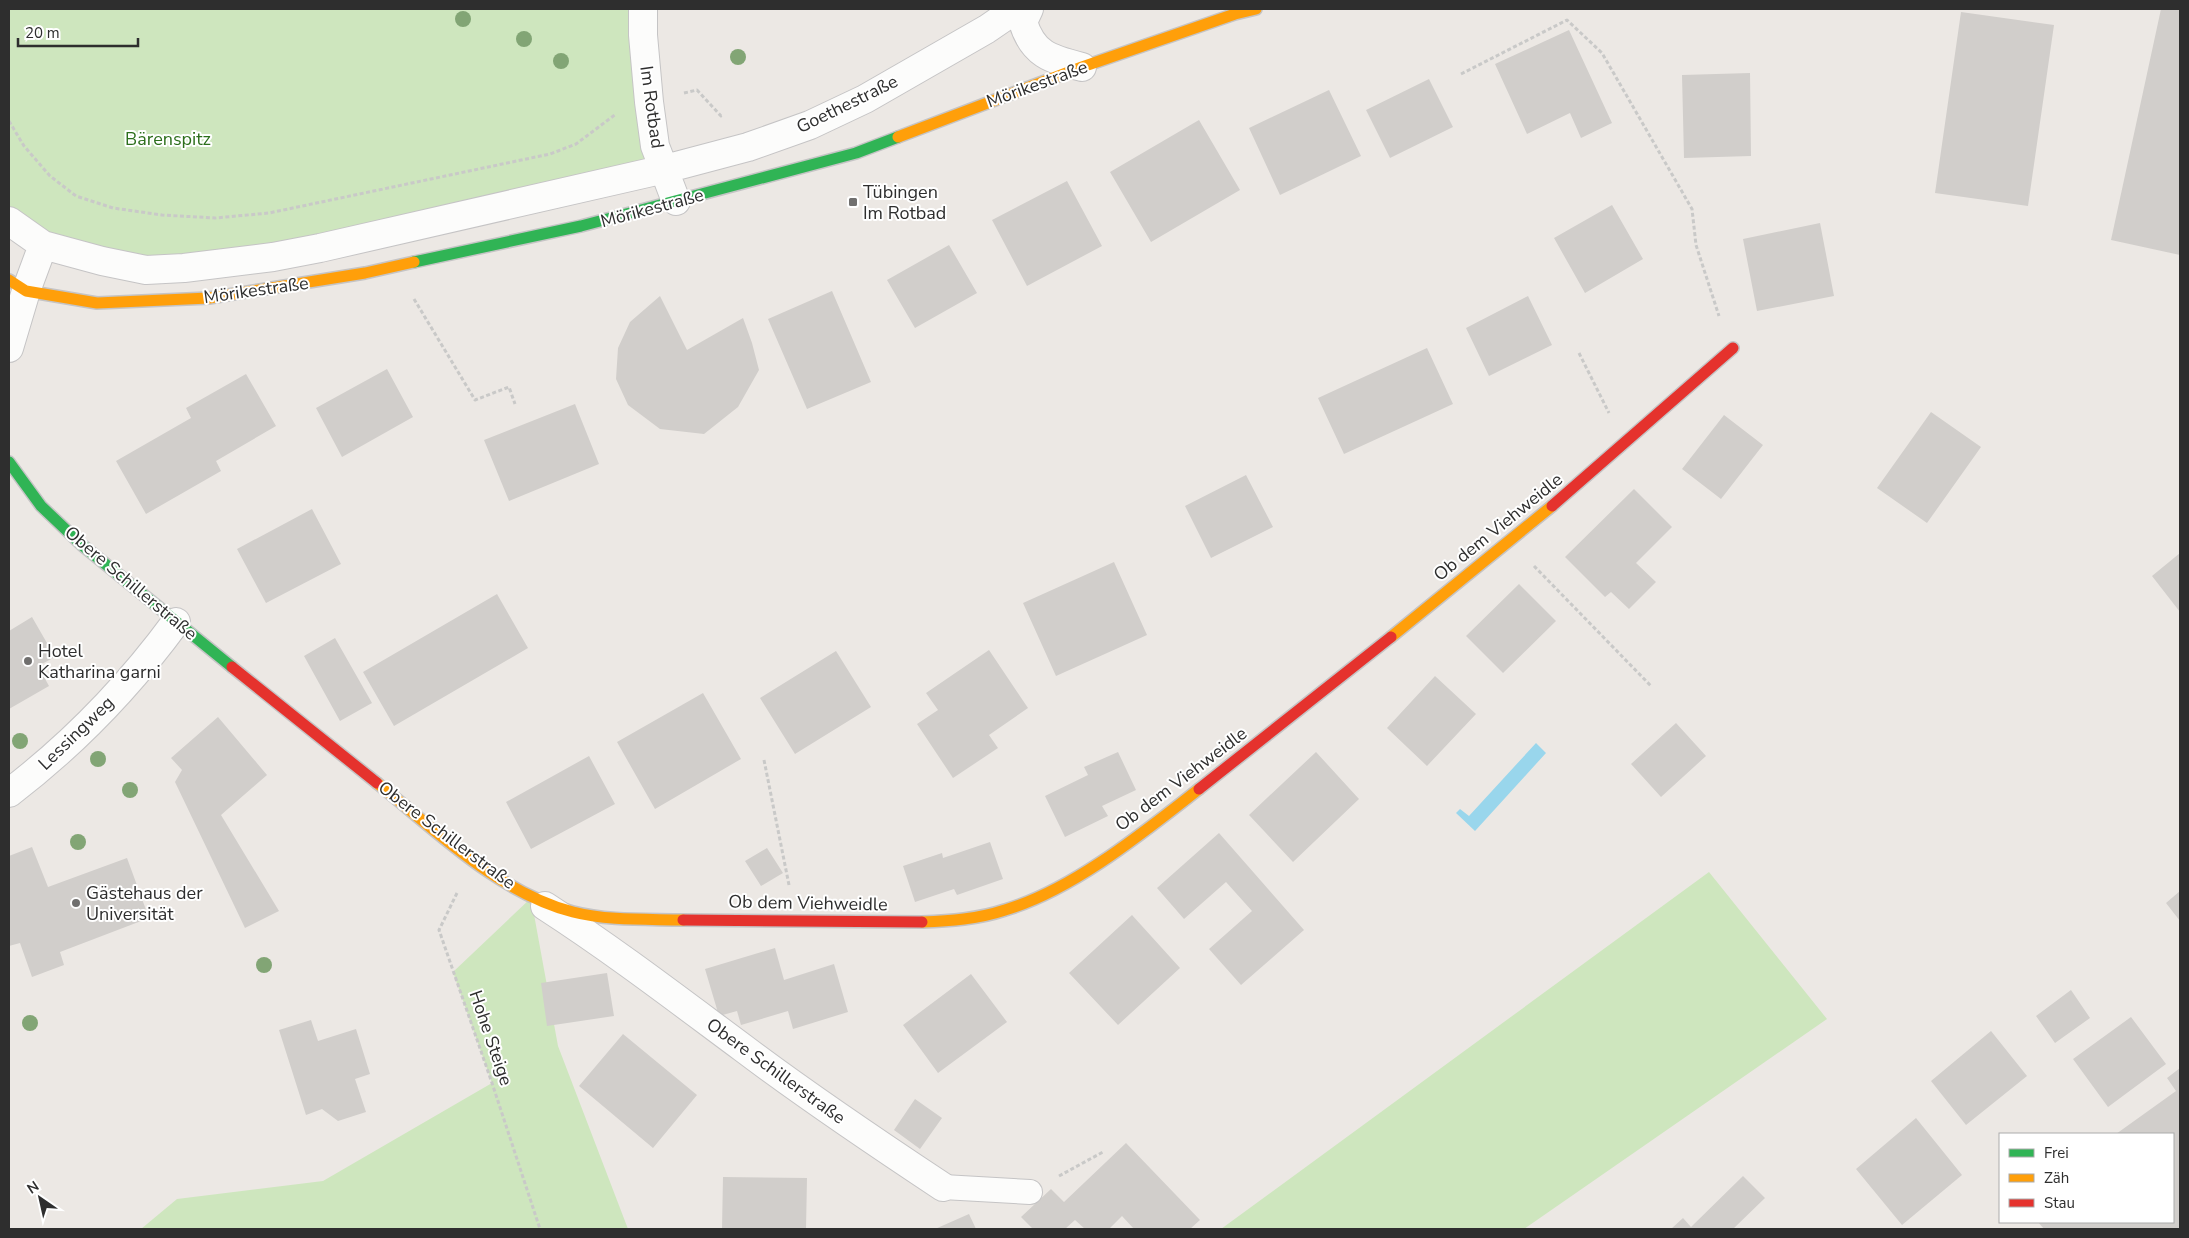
<svg xmlns="http://www.w3.org/2000/svg" width="2189" height="1238" viewBox="0 0 2189 1238" font-family="'Nunito Sans',sans-serif">
<style>
.green{fill:#cee6be}
.water{fill:#99d6ec}
.building{fill:#d1cecb}
.lines{fill:none;stroke-linecap:round;stroke-linejoin:round}
.lane-casing{stroke:#c5c4c5;stroke-width:26}
.street-casing{stroke:#c5c4c5;stroke-width:30}
.fast-casing{stroke:#c5c4c5;stroke-width:14}
.slow-casing{stroke:#c5c4c5;stroke-width:14}
.jam-casing{stroke:#c5c4c5;stroke-width:14}
.path{stroke:#c9c9c8;stroke-width:3;stroke-dasharray:4 2.5;stroke-linecap:butt}
.lane{stroke:#fcfcfb;stroke-width:24}
.street{stroke:#fcfcfb;stroke-width:28}
.fast{stroke:#30b455;stroke-width:11}
.slow{stroke:#ff9f0a;stroke-width:11}
.jam{stroke:#e5322d;stroke-width:11}
.tree{fill:#82a575}
.poi-dot{fill:#706f6e;stroke:#fff;stroke-width:2}
.labels{text-anchor:middle;stroke-width:4;stroke-linejoin:round;paint-order:stroke}
.street-label{font-size:18px;fill:#2e2e2e;stroke:#fff}
.park-label{font-size:18px;fill:#2c6e1b;stroke:#fff}
.poi-label{font-size:18px;fill:#2e2e2e;stroke:#fff;text-anchor:start}
</style>
<rect width="100%" height="100%" fill="#ece8e4"/>
<path class="green" d="M 9,9 L 639,9 L 665,169 L 146,270 L 9,221 Z
M 1709,872 L 1827,1019 L 1524,1229 L 1221,1229 Z
M 531,898 L 558,1046 L 628,1229 L 141,1229 L 177,1199 L 323,1181 L 492,1083 L 453,972 Z"/>
<path class="water" d="M 1536,743 L 1546,753 L 1475,831 L 1456,813 L 1460,809 L 1469,816 Z"/>
<path class="building" d="M 2161,9 L 2180,9 L 2180,255 L 2111,240 Z
M 1961,12 L 2054,25 L 2028,206 L 1935,193 Z
M 1569,30 L 1612,123 L 1581,138 L 1570,113 L 1527,134 L 1495,64 Z
M 1750,73 L 1751,156 L 1684,158 L 1682,75 Z
M 1429,79 L 1453,127 L 1390,158 L 1366,110 Z
M 1329,90 L 1361,156 L 1280,195 L 1249,128 Z
M 1199,120 L 1240,190 L 1151,242 L 1110,172 Z
M 1067,181 L 1102,246 L 1027,286 L 992,220 Z
M 1612,205 L 1643,259 L 1585,293 L 1554,238 Z
M 1820,223 L 1834,296 L 1757,311 L 1743,239 Z
M 949,245 L 977,293 L 915,328 L 887,280 Z
M 832,291 L 871,382 L 807,409 L 768,319 Z
M 660,296 L 687,350 L 743,318 L 752,343 L 759,370 L 738,407 L 704,434 L 660,429 L 628,405 L 616,379 L 618,348 L 630,322 Z
M 1528,296 L 1552,345 L 1489,376 L 1466,328 Z
M 1427,348 L 1453,404 L 1344,454 L 1318,398 Z
M 387,369 L 413,417 L 342,457 L 316,408 Z
M 246,374 L 276,426 L 216,461 L 221,471 L 146,514 L 116,461 L 191,418 L 186,408 Z
M 575,404 L 599,464 L 509,501 L 484,440 Z
M 1931,412 L 1981,447 L 1927,523 L 1877,488 Z
M 1724,415 L 1763,445 L 1721,499 L 1682,469 Z
M 1246,475 L 1273,527 L 1211,558 L 1185,506 Z
M 1634,489 L 1672,527 L 1636,563 L 1656,582 L 1629,609 L 1611,592 L 1605,597 L 1565,557 Z
M 312,509 L 341,564 L 266,603 L 237,549 Z
M 2180,553 L 2180,612 L 2152,576 Z
M 1114,562 L 1147,635 L 1056,676 L 1023,603 Z
M 1519,584 L 1556,621 L 1503,673 L 1466,636 Z
M 497,594 L 528,648 L 394,726 L 363,672 Z
M 32,617 L 55,657 L 38,666 L 49,686 L 9,709 L 9,631 Z
M 335,638 L 372,703 L 340,721 L 304,656 Z
M 989,650 L 1028,708 L 989,735 L 998,748 L 953,778 L 917,724 L 938,710 L 926,693 Z
M 836,651 L 871,707 L 795,754 L 760,698 Z
M 1435,676 L 1476,714 L 1427,766 L 1387,728 Z
M 703,693 L 741,759 L 655,809 L 617,742 Z
M 218,717 L 267,775 L 221,815 L 279,911 L 245,928 L 175,782 L 182,770 L 171,758 Z
M 1676,723 L 1706,756 L 1661,797 L 1631,764 Z
M 1118,752 L 1136,790 L 1102,806 L 1108,816 L 1065,837 L 1045,796 L 1088,775 L 1084,767 Z
M 1316,752 L 1359,799 L 1293,862 L 1249,815 Z
M 589,756 L 615,804 L 531,849 L 506,802 Z
M 1219,833 L 1304,930 L 1241,985 L 1209,949 L 1252,911 L 1226,882 L 1184,919 L 1157,888 Z
M 990,842 L 1003,879 L 957,895 L 954,889 L 915,902 L 903,866 L 942,853 L 943,858 Z
M 32,847 L 48,887 L 127,858 L 149,918 L 60,952 L 64,965 L 32,977 L 20,943 L 9,946 L 9,856 Z
M 767,848 L 783,873 L 761,886 L 745,861 Z
M 2180,891 L 2180,921 L 2166,903 Z
M 1132,915 L 1180,968 L 1118,1025 L 1069,973 Z
M 775,948 L 784,980 L 834,964 L 848,1012 L 793,1029 L 788,1011 L 741,1025 L 737,1011 L 719,1016 L 705,969 Z
M 607,973 L 614,1016 L 547,1026 L 541,983 Z
M 971,974 L 1007,1022 L 938,1073 L 903,1025 Z
M 2071,990 L 2090,1018 L 2055,1043 L 2036,1016 Z
M 2131,1017 L 2166,1064 L 2108,1107 L 2073,1059 Z
M 311,1020 L 318,1041 L 356,1029 L 370,1074 L 355,1079 L 366,1112 L 338,1121 L 322,1109 L 306,1115 L 279,1030 Z
M 1991,1031 L 2027,1076 L 1966,1125 L 1931,1081 Z
M 623,1034 L 697,1095 L 653,1148 L 579,1086 Z
M 2180,1068 L 2180,1229 L 2044,1229 L 2038,1222 L 2173,1222 L 2173,1134 L 2116,1134 L 2176,1091 L 2167,1078 Z
M 915,1099 L 942,1118 L 920,1149 L 894,1130 Z
M 1916,1118 L 1962,1175 L 1902,1225 L 1856,1169 Z
M 1126,1143 L 1200,1220 L 1190,1229 L 1134,1229 L 1122,1216 L 1109,1229 L 1085,1229 L 1075,1220 L 1065,1229 L 1033,1229 L 1021,1217 L 1051,1189 L 1064,1202 Z
M 1743,1176 L 1765,1198 L 1733,1229 L 1671,1229 L 1683,1218 L 1691,1227 Z
M 723,1177 L 807,1178 L 806,1229 L 722,1229 Z
M 969,1214 L 976,1229 L 935,1229 Z"/>
<g class="lines">
<defs>
<path id="lane" d="M 943,1187 L 1030,1192"/>
<path id="street" d="M 643,9 L 643,35 L 649,102 L 655,146 L 676,201
M 1029,9 L 1023,22 C 1033,55 1051,59 1082,67
M 9,221 L 43,245 L 102,261 L 146,270 L 184,268 L 273,257 L 320,248 L 665,169 L 748,147 L 810,125 L 865,99 L 987,29 L 1016,9
M 9,348 L 26,291 L 43,245
M 9,793 C 72,745 129,686 176,622
M 545,906 C 613,950 677,999 743,1048 C 808,1097 875,1142 943,1187"/>
<path id="fast" d="M 414,262 L 581,226 L 856,153 L 898,137
M 9,462 L 41,506 L 82,545 L 232,667"/>
<path id="slow" d="M 898,137 L 1082,67 L 1235,14 L 1256,9
M 9,280 L 26,291 L 97,303 L 209,298 L 365,273 L 414,262
M 1391,637 L 1552,506
M 377,783 C 437,831 497,892 573,912 C 608,921 647,919 683,920
M 922,922 C 950,921 978,919 1005,910 C 1073,890 1144,832 1199,789"/>
<path id="jam" d="M 1552,506 L 1733,348
M 232,667 L 377,783
M 1199,789 L 1391,637
M 683,920 L 922,922"/>
</defs>
<use href="#lane" class="lane-casing"/>
<use href="#street" class="street-casing"/>
<use href="#fast" class="fast-casing"/>
<use href="#slow" class="slow-casing"/>
<use href="#jam" class="jam-casing"/>
<path class="path" d="M 1461,74 L 1567,20 L 1602,53 L 1692,209 L 1696,245 L 1719,316
M 684,93 L 697,90 L 721,116 L 723,115
M 9,121 L 24,146 L 50,176 L 76,196 L 113,208 L 162,215 L 215,218 L 269,213 L 550,154 L 576,144 L 616,114
M 414,299 L 475,400 L 509,387 L 515,404
M 1579,353 L 1609,413
M 1534,566 L 1651,686
M 764,760 L 789,885
M 457,893 L 439,930 L 492,1083 L 540,1229
M 1059,1176 L 1103,1152"/>
<use href="#lane" class="lane"/>
<use href="#street" class="street"/>
<use href="#fast" class="fast"/>
<use href="#slow" class="slow"/>
<use href="#jam" class="jam"/>
</g>
<g class="tree">
<circle cx="463" cy="19" r="8"/>
<circle cx="524" cy="39" r="8"/>
<circle cx="738" cy="57" r="8"/>
<circle cx="561" cy="61" r="8"/>
<circle cx="20" cy="741" r="8"/>
<circle cx="98" cy="759" r="8"/>
<circle cx="130" cy="790" r="8"/>
<circle cx="78" cy="842" r="8"/>
<circle cx="264" cy="965" r="8"/>
<circle cx="30" cy="1023" r="8"/>
</g>
<g class="poi-dot">
<rect x="848" y="197" width="10" height="10" rx="2.5"/>
<circle cx="28" cy="661" r="5"/>
<circle cx="76" cy="903" r="5"/>
</g>
<g class="labels">
<g class="street-label">
<text transform="translate(1037 84) rotate(-20)" y="6">Mörikestraße</text>
<text transform="translate(847 104) rotate(-26)" y="6">Goethestraße</text>
<text transform="translate(652 107) rotate(82)" y="6">Im Rotbad</text>
<text transform="translate(652 208) rotate(-15)" y="6">Mörikestraße</text>
<text transform="translate(256 290) rotate(-8)" y="6">Mörikestraße</text>
<text transform="translate(1498 527) rotate(-39)" y="6">Ob dem Viehweidle</text>
<text transform="translate(131 583) rotate(40)" y="6">Obere Schillerstraße</text>
<text transform="translate(76 733) rotate(-44)" y="6">Lessingweg</text>
<text transform="translate(1181 779) rotate(-37)" y="6">Ob dem Viehweidle</text>
<text transform="translate(447 835) rotate(37)" y="6">Obere Schillerstraße</text>
<text transform="translate(808 903) rotate(1)" y="6">Ob dem Viehweidle</text>
<text transform="translate(491 1038) rotate(71)" y="6">Hohe Steige</text>
<text transform="translate(776 1071) rotate(36)" y="6">Obere Schillerstraße</text>
</g>
<g class="park-label">
<text x="168" y="145">Bärenspitz</text>
</g>
<g class="poi-label">
<text x="863" y="198">Tübingen<tspan x="863" dy="21">Im Rotbad</tspan></text>
<text x="38" y="657">Hotel<tspan x="38" dy="21">Katharina garni</tspan></text>
<text x="86" y="899">Gästehaus der<tspan x="86" dy="21">Universität</tspan></text>
</g>
</g>
<rect width="2189" height="1238" fill="none" stroke="#2e2e2e" stroke-width="20"/>
<rect x="1999" y="1133" width="175" height="90" fill="#ffffff" stroke="#ababab"/>
<rect x="2009" y="1149" width="25" height="8" fill="#30b455" stroke="#ababab"/>
<text x="2044" y="1158" font-size="15" fill="#2e2e2e">Frei</text>
<rect x="2009" y="1174" width="25" height="8" fill="#ff9f0a" stroke="#ababab"/>
<text x="2044" y="1183" font-size="15" fill="#2e2e2e">Zäh</text>
<rect x="2009" y="1199" width="25" height="8" fill="#e5322d" stroke="#ababab"/>
<text x="2044" y="1208" font-size="15" fill="#2e2e2e">Stau</text>
<g transform="translate(40 1198) rotate(326)" stroke="#ffffff" stroke-width="4" paint-order="stroke">
<path d="M0-4L9 19L0 12L-9 19Z" fill="#2e2e2e"/>
<text y="-8" font-size="14" font-weight="bold" text-anchor="middle" fill="#2e2e2e">N</text>
</g>
<path d="M18 38v8h120v-8" fill="none" stroke="#2e2e2e" stroke-width="2.5"/>
<text x="25" y="38" font-size="15" fill="#2e2e2e" stroke="#ffffff" stroke-width="4" paint-order="stroke">20 m</text>
</svg>
